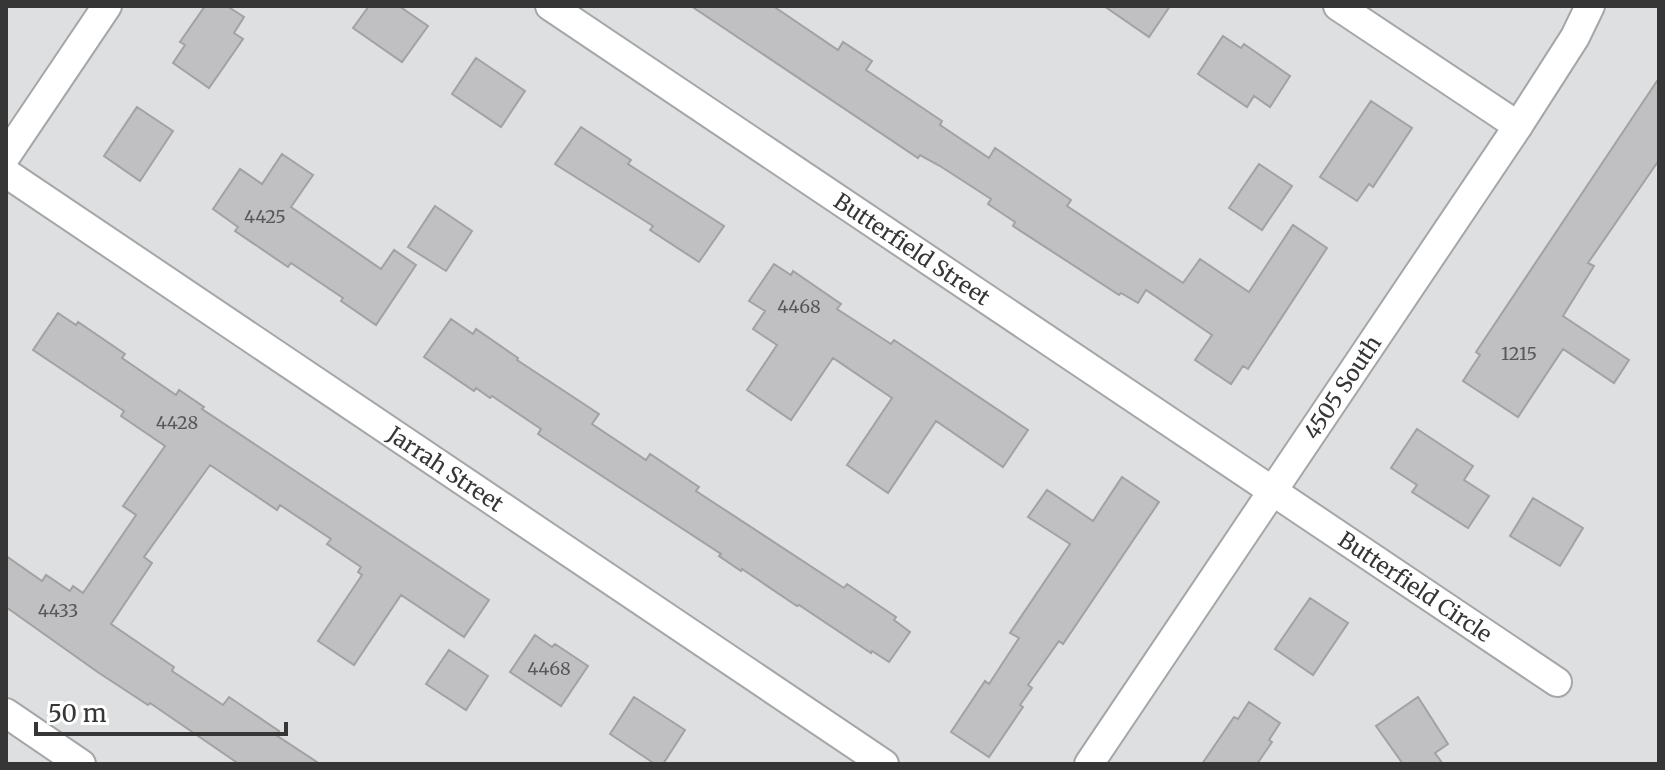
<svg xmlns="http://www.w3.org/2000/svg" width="1665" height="770" viewBox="0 0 1665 770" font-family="Merriweather,serif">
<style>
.building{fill:#c0c0c2;stroke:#a2a2a4;stroke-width:2}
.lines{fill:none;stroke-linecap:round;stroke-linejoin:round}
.minor-casing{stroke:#a4a6a7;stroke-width:32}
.minor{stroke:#fff;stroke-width:28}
.labels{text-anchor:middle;stroke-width:6;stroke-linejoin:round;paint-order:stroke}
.number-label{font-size:18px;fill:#58585a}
.street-label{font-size:22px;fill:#363637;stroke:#fff}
</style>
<rect width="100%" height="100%" fill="#dedfe1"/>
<path class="building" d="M 205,6 L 227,6 L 244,17 L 234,33 L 243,39 L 209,88 L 173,63 L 185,45 L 180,42 Z
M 369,6 L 399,6 L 428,26 L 402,62 L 353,28 Z
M 691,6 L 773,6 L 838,50 L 843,42 L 872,61 L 866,70 L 942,121 L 940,125 L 989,158 L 995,148 L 1071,200 L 1067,206 L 1183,283 L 1200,259 L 1249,292 L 1293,225 L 1327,248 L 1248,369 L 1243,366 L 1231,384 L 1195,360 L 1212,335 L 1146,290 L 1138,303 L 1121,293 L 1119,295 L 1013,226 L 1015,222 L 988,204 L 991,199 L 940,166 L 920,155 L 918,158 Z
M 1104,6 L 1170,6 L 1149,37 Z
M 1223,36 L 1241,48 L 1244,44 L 1290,76 L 1270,107 L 1254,96 L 1247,107 L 1198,74 Z
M 476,58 L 525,91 L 501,127 L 452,94 Z
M 1659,78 L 1659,160 L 1588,263 L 1594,266 L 1563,316 L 1629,360 L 1614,383 L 1563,349 L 1518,417 L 1463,381 L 1480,355 L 1476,352 Z
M 1371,101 L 1412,128 L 1373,187 L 1369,184 L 1357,201 L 1320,177 Z
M 137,107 L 173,131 L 140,181 L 104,156 Z
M 581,127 L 631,160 L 628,164 L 724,226 L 699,262 L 650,230 L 653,226 L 555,164 Z
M 282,154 L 313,175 L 291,207 L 381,269 L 394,250 L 416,265 L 376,325 L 341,301 L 343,298 L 291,263 L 288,267 L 235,231 L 238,227 L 213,209 L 240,169 L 262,184 Z
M 1259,164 L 1292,186 L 1262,230 L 1229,208 Z
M 435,206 L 472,231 L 446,271 L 408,247 Z
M 774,264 L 791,275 L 793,271 L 841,304 L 837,309 L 891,344 L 894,340 L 1028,430 L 1003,467 L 936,421 L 888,493 L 847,465 L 892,398 L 833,358 L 791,420 L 747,390 L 777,345 L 753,329 L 765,311 L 749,301 Z
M 58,313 L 76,325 L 78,322 L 125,354 L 122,358 L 176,395 L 179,390 L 204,407 L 202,409 L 489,600 L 464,637 L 401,595 L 354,665 L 318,641 L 362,575 L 358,572 L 361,567 L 327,544 L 331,539 L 280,505 L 277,510 L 210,465 L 144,557 L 152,563 L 111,624 L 174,667 L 172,671 L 223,705 L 229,697 L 279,731 L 276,735 L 320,764 L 239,764 L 150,703 L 148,705 L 99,673 L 6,607 L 6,556 L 42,581 L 46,575 L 70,591 L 73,586 L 83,593 L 136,515 L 123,506 L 165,446 L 121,416 L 124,411 L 33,350 Z
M 451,319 L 473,334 L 476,329 L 518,358 L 517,360 L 599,414 L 592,424 L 646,460 L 650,454 L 699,487 L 696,491 L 844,588 L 847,584 L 896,617 L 894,620 L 910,632 L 889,662 L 872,651 L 871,653 L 799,605 L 797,606 L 742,569 L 741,571 L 719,556 L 721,554 L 538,434 L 541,429 L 492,396 L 490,398 L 476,388 L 474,391 L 424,357 Z
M 1417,429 L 1473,466 L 1464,480 L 1489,496 L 1468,528 L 1412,492 L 1417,485 L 1391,468 Z
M 1122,477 L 1159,502 L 1063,644 L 1059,641 L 1028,685 L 1032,688 L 1020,705 L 1023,707 L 989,757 L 951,732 L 985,681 L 989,684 L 1019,638 L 1010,633 L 1070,544 L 1028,517 L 1047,490 L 1093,521 Z
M 1533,498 L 1583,528 L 1560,566 L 1510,536 Z
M 1310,598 L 1348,623 L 1313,675 L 1275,649 Z
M 535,635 L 552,647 L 555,644 L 588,666 L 561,706 L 510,672 Z
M 449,650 L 488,676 L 466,710 L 426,684 Z
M 634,697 L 685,730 L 663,764 L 655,764 L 610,734 Z
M 1418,697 L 1448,744 L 1435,753 L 1443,764 L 1403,764 L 1376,726 Z
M 1249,702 L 1280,723 L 1269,740 L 1272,742 L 1257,764 L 1202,764 L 1234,717 L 1238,719 Z"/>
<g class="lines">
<defs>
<g id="minor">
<path id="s1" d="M 550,6 L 1557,682"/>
<path d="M 1338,6 L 1518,126"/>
<path d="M 6,156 L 107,6"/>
<path id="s2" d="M 6,173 L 884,764"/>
<path d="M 6,713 L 81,764"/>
<path id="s3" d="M 1089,764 L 1518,126 L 1575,37 L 1590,6"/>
</g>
</defs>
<use href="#minor" class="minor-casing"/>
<use href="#minor" class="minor"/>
</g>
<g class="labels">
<g class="number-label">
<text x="265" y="223">4425</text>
<text x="799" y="313">4468</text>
<text x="1519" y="360">1215</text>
<text x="177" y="429">4428</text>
<text x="58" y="617">4433</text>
<text x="549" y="675">4468</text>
</g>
<g class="street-label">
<text dy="8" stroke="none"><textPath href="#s1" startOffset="436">Butterfield Street</textPath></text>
<text dy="8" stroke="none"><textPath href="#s3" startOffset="454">4505 South</textPath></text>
<text dy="8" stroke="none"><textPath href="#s2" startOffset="530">Jarrah Street</textPath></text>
<text dy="8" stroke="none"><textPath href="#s1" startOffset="1042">Butterfield Circle</textPath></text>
</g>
</g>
<rect width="1665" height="770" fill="none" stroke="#363637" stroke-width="16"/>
<path d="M36 722v12h250v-12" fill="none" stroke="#363637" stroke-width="4"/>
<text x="48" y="722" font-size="24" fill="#363637" stroke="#ffffff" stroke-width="6" paint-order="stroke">50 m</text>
</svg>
